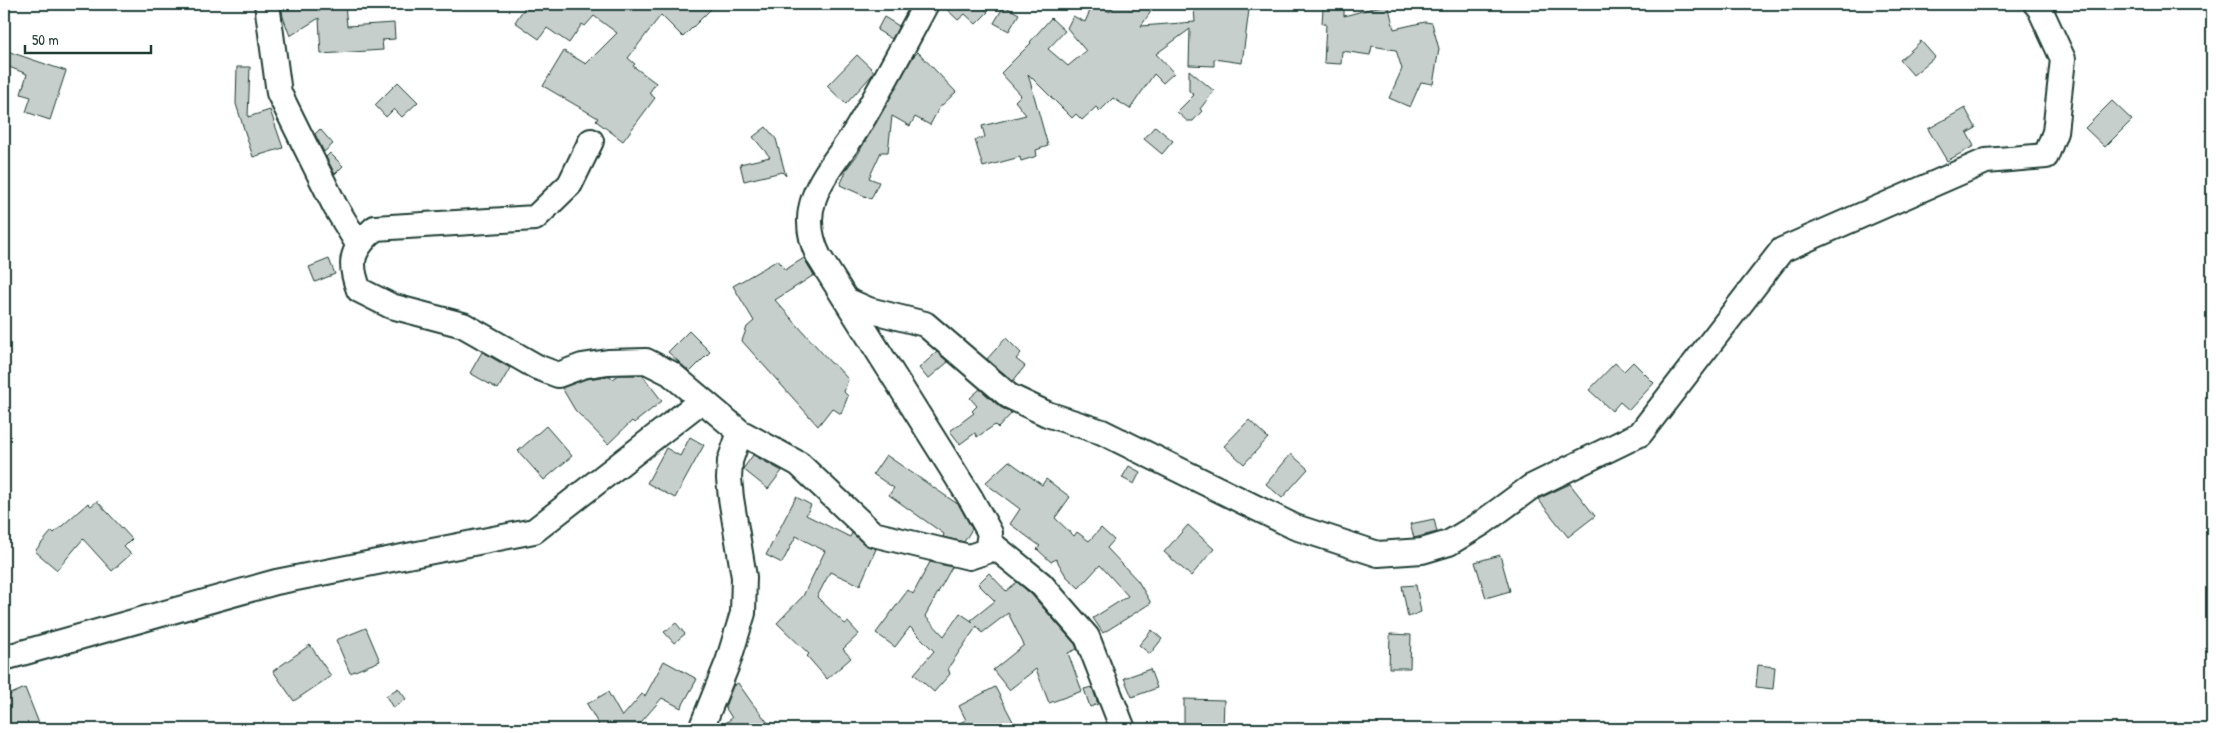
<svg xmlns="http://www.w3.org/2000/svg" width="2216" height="733" viewBox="0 0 2216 733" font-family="'Patrick Hand',sans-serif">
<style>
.building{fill:#c7cfcc;stroke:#1f3d34}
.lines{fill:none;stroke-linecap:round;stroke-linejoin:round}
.minor-casing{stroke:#1f3d34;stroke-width:28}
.minor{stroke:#fff;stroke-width:24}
</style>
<rect width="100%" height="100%" fill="#fff"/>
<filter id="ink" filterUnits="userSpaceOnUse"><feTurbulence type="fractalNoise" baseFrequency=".02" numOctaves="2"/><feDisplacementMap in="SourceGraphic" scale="10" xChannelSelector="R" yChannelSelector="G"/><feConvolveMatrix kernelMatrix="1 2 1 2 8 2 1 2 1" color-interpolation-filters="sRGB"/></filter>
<g filter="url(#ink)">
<path class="building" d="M 281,4 L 345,4 L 347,26 L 394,23 L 395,39 L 382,40 L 383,50 L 321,54 L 319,18 L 290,36 L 283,17 Z
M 527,4 L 716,4 L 683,37 L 661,15 L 628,58 L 635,64 L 633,66 L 656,83 L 649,93 L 655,98 L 623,141 L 596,121 L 598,118 L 543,86 L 564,51 L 586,64 L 617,33 L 594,16 L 585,26 L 582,24 L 569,43 L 547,28 L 539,39 L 515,22 Z
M 941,4 L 979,4 L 988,12 L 976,24 L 965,14 L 958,20 Z
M 1093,4 L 1110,12 L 1116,4 L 1156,4 L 1141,26 L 1195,22 L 1194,8 L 1206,8 L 1205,5 L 1219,4 L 1219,6 L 1249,10 L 1242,63 L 1214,59 L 1214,66 L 1189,65 L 1190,29 L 1156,54 L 1174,73 L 1163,83 L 1154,74 L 1130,109 L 1113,98 L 1100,111 L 1096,107 L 1082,120 L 1076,114 L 1072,118 L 1028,74 L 1048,146 L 1036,150 L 1037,156 L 1021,161 L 1020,157 L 983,167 L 975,140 L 985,137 L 982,126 L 1026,115 L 1015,101 L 1021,95 L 1001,73 L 1031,43 L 1030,42 L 1051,18 L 1065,31 L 1048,49 L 1068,66 L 1086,51 L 1067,28 L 1073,16 L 1085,22 Z
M 1388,4 L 1394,29 L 1425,22 L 1432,23 L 1439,49 L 1433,84 L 1421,82 L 1410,107 L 1389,98 L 1402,69 L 1396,50 L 1372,46 L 1370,55 L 1342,51 L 1341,64 L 1324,63 L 1326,24 L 1322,24 L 1323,7 L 1344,8 L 1344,16 Z
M 1004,6 L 1019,14 L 1009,31 L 994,23 Z
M 884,17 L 899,26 L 892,39 L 877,30 Z
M 1921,41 L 1935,57 L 1913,75 L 1900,60 Z
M 4,50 L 66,71 L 50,120 L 26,112 L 31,97 L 21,94 L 27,74 L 4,65 Z
M 918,52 L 956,92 L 939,108 L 930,125 L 915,117 L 910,126 L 892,116 L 888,152 L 881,152 L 869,178 L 879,182 L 871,199 L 840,185 L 846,172 L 845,171 L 858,154 L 912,58 Z
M 857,55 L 873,70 L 873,74 L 846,104 L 827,86 Z
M 237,67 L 250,67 L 248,117 L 270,110 L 283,148 L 253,157 L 236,104 Z
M 1189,70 L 1214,91 L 1200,109 L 1202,111 L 1193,121 L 1187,121 L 1177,112 L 1194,95 L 1189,91 Z
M 398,82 L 418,102 L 402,117 L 394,109 L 386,117 L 375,105 Z
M 2112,101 L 2132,120 L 2105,147 L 2085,128 Z
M 1965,108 L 1976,128 L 1967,133 L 1974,146 L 1947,161 L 1928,129 Z
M 1155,126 L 1173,141 L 1162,154 L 1144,139 Z
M 766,127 L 776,139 L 786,176 L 782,172 L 744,181 L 740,164 L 770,157 L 753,137 Z
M 320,129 L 333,144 L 324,152 L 315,134 Z
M 330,153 L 343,166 L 335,174 L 326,157 Z
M 804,258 L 814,275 L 775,300 L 831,363 L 835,365 L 848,379 L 844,392 L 848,396 L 841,414 L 832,408 L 818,426 L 742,341 L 747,327 L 754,321 L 733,286 L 778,260 L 785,270 Z
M 329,259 L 335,274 L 315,282 L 309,267 Z
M 689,331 L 710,352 L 690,372 L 668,352 Z
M 1006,338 L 1021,353 L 1016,359 L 1025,366 L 1013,381 L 987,359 Z
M 482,352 L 510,368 L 498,389 L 470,373 Z
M 937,352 L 948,362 L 928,379 L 919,368 Z
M 1633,362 L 1654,383 L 1629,410 L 1620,402 L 1612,411 L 1589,390 L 1615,363 L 1624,371 Z
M 619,375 L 644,375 L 643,376 L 662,401 L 634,423 L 632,421 L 608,444 L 575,410 L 562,388 L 586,379 L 610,376 L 613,379 Z
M 980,389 L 1000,407 L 1012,413 L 998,428 L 995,425 L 977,437 L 975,433 L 960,444 L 950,431 L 974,413 L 972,411 L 977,406 L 970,398 Z
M 1249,420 L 1268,438 L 1244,464 L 1224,446 Z
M 546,426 L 572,456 L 544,480 L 518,451 Z
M 690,437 L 704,445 L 675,498 L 647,483 L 666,448 L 680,456 Z
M 1291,454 L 1308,469 L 1282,498 L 1266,484 Z
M 753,455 L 782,471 L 768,489 L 743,469 Z
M 886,455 L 959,505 L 972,529 L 964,542 L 943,537 L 944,534 L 889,495 L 894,488 L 873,474 Z
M 1009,461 L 1042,485 L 1046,479 L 1070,497 L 1055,518 L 1074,536 L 1077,532 L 1089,541 L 1101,528 L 1114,540 L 1107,548 L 1138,581 L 1151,603 L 1103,633 L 1093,618 L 1128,596 L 1100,565 L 1079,588 L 1066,576 L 1056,559 L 1051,562 L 1037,549 L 1040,546 L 1010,524 L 1020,509 L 985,483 Z
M 1129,466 L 1140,472 L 1134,484 L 1122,478 Z
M 1570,484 L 1595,516 L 1568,537 L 1538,499 Z
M 796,497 L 811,505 L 806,515 L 850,537 L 852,533 L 864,544 L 876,549 L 860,585 L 830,572 L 817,597 L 845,624 L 848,622 L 859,634 L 843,649 L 851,658 L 827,679 L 807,656 L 809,654 L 777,623 L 803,596 L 825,551 L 796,536 L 782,563 L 766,555 Z
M 97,501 L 132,539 L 124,547 L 131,554 L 112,571 L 83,539 L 57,570 L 35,551 L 52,531 L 54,533 L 88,503 L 91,506 Z
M 1434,519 L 1437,532 L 1414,538 L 1410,524 Z
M 1188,525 L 1214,549 L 1191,576 L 1164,552 Z
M 1500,555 L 1510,591 L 1486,598 L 1475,562 Z
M 930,562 L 952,567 L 925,616 L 944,636 L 960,613 L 973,622 L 971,620 L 995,601 L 978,584 L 989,573 L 1006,591 L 1017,582 L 1031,594 L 1075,644 L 1077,649 L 1068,653 L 1082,691 L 1049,703 L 1036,669 L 1009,690 L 993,670 L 1024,645 L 1008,613 L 982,633 L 977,626 L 948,668 L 950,674 L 934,692 L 914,674 L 934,651 L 910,627 L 895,647 L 876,633 L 908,590 L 913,594 Z
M 1416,585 L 1421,612 L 1408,617 L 1402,586 Z
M 676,623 L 685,634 L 674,643 L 664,632 Z
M 366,628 L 380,661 L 350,673 L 336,640 Z
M 1152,630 L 1162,639 L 1150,654 L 1139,645 Z
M 1390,634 L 1411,635 L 1410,668 L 1389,668 Z
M 310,645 L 331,676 L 294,701 L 273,671 Z
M 664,661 L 697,679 L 681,708 L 662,698 L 635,729 L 601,729 L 587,704 L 608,692 L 622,717 L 642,694 L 645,696 Z
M 1758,665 L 1775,667 L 1773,689 L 1756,687 Z
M 1150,669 L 1157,688 L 1132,697 L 1124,678 Z
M 738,683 L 752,703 L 773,729 L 718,729 L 732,718 L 725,707 L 733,686 Z
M 995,687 L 1017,729 L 946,729 L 966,720 L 959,706 Z
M 1092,687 L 1098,704 L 1090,707 L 1084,689 Z
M 25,688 L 40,726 L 31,729 L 8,729 L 4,718 L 4,697 Z
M 398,688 L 406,699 L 393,708 L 386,696 Z
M 1184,699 L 1224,700 L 1223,729 L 1184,729 Z"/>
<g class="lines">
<defs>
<path id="minor" d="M 267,4 L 279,93 L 335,206 L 358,244
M 591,141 L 570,184 L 535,218 L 375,228 C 353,249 347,260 359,290 L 391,306 L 463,325 L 537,367 L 558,375 L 582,366 L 608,362 L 646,361 L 670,373 L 740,432
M 846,300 L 869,310 L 925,324 L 1009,396 L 1047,414 L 1102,432 L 1295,527 L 1378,554 L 1422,551 L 1449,543 L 1482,523 L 1531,487 L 1640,434 L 1782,250 L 1986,161 L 2046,156 L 2055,132 L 2063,59 L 2039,7 L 2036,4
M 989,542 L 1041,584 L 1087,637 L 1123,729
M 4,658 L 276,582 L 534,531 L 701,401
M 701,729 L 728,662 L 743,613 L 744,577 L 731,498 L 729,479 L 730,461 L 740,432 L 799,464 L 873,534 L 969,557 L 987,551 L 990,533 L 971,499 L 819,257 C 810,239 807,218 814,198 C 823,172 844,151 858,127 C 882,87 904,45 926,4"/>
</defs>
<use href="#minor" class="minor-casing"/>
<use href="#minor" class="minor"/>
</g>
</g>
<rect width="2216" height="733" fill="none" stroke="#fff" stroke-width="20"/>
<rect x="10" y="10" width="2196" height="713" fill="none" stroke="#1f3d34" stroke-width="2" filter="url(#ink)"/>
<path d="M25 45v8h126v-8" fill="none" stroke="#1f3d34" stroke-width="2.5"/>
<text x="32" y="45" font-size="15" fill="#1f3d34" stroke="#ffffff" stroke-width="4" paint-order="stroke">50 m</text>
</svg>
